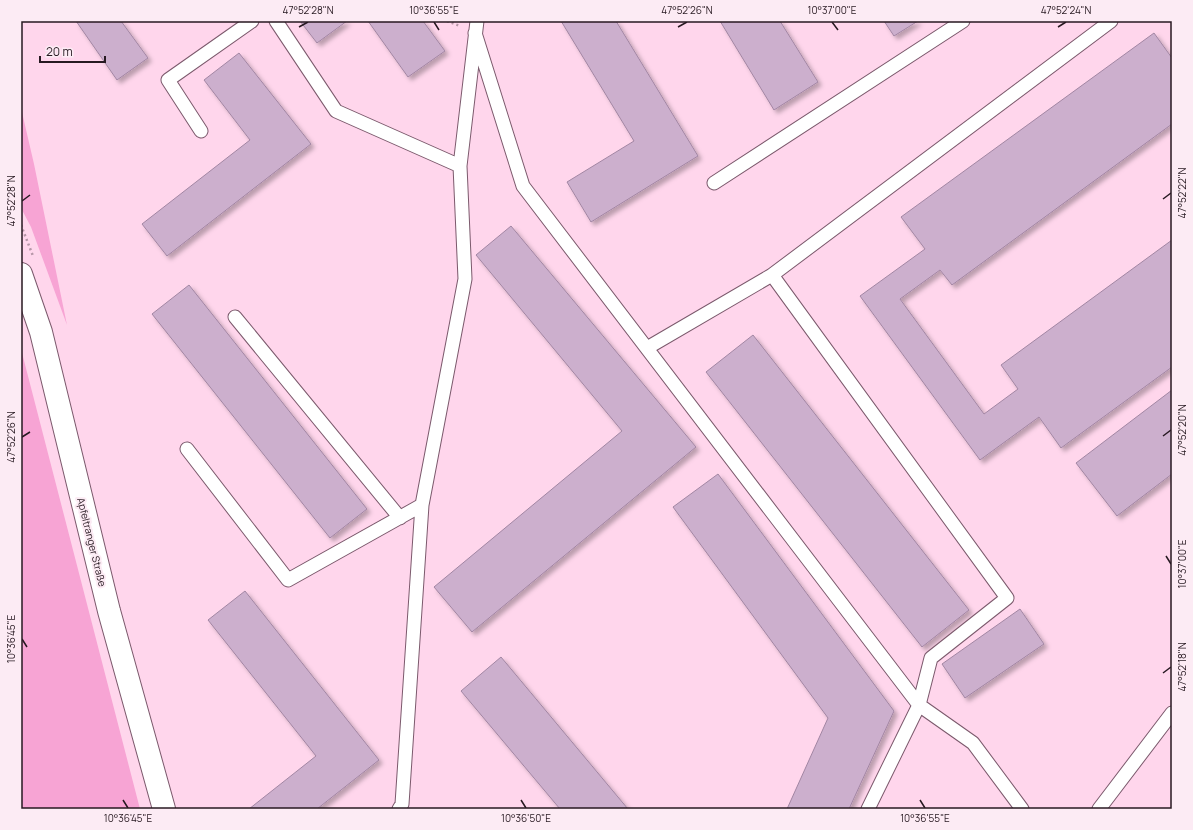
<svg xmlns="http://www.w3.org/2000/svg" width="1193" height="830" viewBox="0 0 1193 830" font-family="Manrope,sans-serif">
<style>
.green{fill:#f7a4d4}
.building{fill:#ccafcd;stroke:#a286a3;filter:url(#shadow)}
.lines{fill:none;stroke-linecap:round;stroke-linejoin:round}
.service-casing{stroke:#7b596c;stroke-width:15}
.tertiary-casing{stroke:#7b596c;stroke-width:24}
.path{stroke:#b696a7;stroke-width:2.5;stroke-dasharray:2 3;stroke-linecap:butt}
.service{stroke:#fff;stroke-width:13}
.tertiary{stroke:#fff;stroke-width:22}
.ticks{fill:none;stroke:#271921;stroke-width:1.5}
.labels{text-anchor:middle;stroke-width:4;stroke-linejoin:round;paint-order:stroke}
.street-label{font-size:10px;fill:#271921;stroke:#fcebf4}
.neatline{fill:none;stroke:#271921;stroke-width:1.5}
.ticks-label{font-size:10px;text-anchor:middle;fill:#271921}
</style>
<defs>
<filter id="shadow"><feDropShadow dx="3.5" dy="3.5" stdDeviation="2" flood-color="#0004"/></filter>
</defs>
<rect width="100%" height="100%" fill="#ffd6ec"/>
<path class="green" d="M 21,108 L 34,164 L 67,325 L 31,227 L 21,208 Z
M 21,349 L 140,809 L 21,809 Z"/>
<path class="building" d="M 76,21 L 121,21 L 148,58 L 117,80 Z
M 300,21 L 347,21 L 317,43 Z
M 368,21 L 423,21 L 445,51 L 408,77 Z
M 561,21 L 616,21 L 698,156 L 591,222 L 567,182 L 634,141 Z
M 720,21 L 780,21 L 818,82 L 774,110 Z
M 884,21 L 918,21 L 894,36 Z
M 1154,33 L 1172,58 L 1172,124 L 952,285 L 940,270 L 900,299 L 984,414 L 1018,389 L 1001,365 L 1172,240 L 1172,367 L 1061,448 L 1039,417 L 980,460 L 860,296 L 925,249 L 901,217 Z
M 239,53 L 311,144 L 167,256 L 142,224 L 250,140 L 204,80 Z
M 511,226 L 696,447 L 472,632 L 434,587 L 622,431 L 476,255 Z
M 189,285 L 367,509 L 330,538 L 152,314 Z
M 753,335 L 969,610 L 922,647 L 706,372 Z
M 1172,390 L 1172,474 L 1117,516 L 1076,463 Z
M 718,474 L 894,711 L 849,809 L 787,809 L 828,718 L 673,507 Z
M 245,591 L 379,760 L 317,809 L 249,809 L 316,756 L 208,620 Z
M 1020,609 L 1044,644 L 965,698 L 942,664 Z
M 501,657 L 628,809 L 560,809 L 461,691 Z"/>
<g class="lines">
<defs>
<path id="service" d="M 276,21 L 336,111 L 460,166
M 475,33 L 523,186 L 919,705 L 868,809
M 201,131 L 168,80 L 252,21
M 714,183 L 963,21
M 772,275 L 1111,21
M 235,317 L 400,518
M 647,348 L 772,275 L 1007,598 L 931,658 L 919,705 L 973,743 L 1022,809
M 187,449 L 288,580 L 422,505
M 399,809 L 402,804 L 422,505 L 465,279 L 460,166 L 477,21
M 1099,809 L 1172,713"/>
<path id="tertiary" d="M 21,274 L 41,332 L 109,611 L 164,809"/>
</defs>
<use href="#service" class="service-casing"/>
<use href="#tertiary" class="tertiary-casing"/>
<path class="path" d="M 447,21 L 460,26
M 21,225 L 33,256"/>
<use href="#service" class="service"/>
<use href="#tertiary" class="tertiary"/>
</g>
<path class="ticks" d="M 434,22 L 439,30M 832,22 L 838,30M 299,27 L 308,22M 678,27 L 687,22M 1058,27 L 1066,22M 1163,199 L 1171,193M 22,201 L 30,195M 1163,436 L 1171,430M 22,437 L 30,432M 1166,556 L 1171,564M 22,639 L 27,647M 1163,673 L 1171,667M 123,800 L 128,808M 521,800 L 526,808M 920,800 L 925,808"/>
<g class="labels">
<g class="street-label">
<text transform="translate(92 542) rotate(76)" y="4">Apfeltranger Straße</text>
</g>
</g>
<rect width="1193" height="830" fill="none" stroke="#fcebf4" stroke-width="44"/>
<path d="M40 56v6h65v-6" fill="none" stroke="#271921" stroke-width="2"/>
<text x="46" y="56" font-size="12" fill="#271921" stroke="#fcebf4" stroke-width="3" paint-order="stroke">20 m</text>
<rect x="22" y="22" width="1149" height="786" class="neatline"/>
<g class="ticks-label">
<text x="308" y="14">47°52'28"N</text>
<text x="434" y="14">10°36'55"E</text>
<text x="687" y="14">47°52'26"N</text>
<text x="832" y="14">10°37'00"E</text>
<text x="1066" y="14">47°52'24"N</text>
<text transform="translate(1182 193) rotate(-90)" y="4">47°52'22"N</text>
<text transform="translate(11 201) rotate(-90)" y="4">47°52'28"N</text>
<text transform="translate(1182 430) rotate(-90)" y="4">47°52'20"N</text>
<text transform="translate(11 437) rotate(-90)" y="4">47°52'26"N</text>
<text transform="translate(1182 564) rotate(-90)" y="4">10°37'00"E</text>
<text transform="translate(11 639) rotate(-90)" y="4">10°36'45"E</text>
<text transform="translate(1182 667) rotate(-90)" y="4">47°52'18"N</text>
<text x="128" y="822">10°36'45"E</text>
<text x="526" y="822">10°36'50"E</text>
<text x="925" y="822">10°36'55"E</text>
</g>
</svg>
